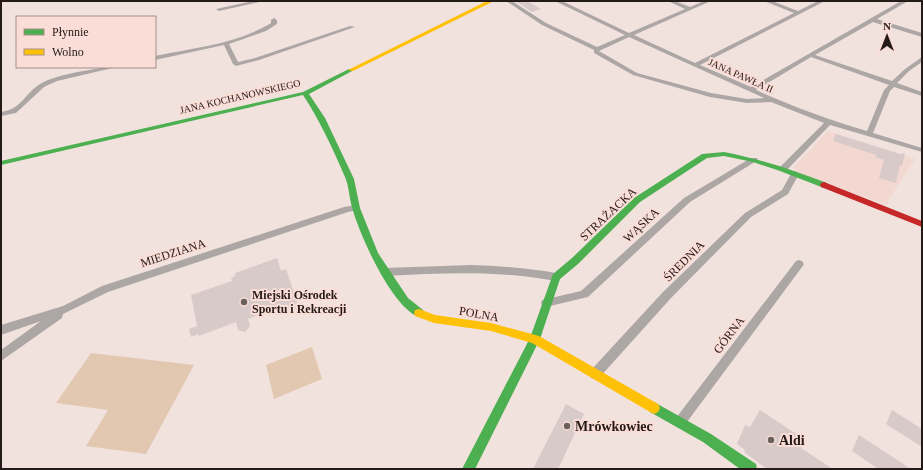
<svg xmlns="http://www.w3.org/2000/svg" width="923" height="470" viewBox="0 0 923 470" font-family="Georgia,serif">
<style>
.built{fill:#f3d7d1}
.green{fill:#e2c8b1}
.building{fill:#d7cac9}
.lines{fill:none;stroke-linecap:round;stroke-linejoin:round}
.street{fill:#aca7a5;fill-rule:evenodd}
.fast{fill:#4caf50;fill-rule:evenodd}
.slow{fill:#ffc107;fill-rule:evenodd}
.jam{fill:#c62828;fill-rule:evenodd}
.poi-dot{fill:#6c605d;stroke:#faddd6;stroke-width:1.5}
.labels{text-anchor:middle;stroke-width:4;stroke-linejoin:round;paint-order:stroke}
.far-street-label{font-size:10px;fill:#241a18;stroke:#faddd6}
.street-label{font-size:12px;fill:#241a18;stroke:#faddd6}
.poi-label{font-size:12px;font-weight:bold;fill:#241a18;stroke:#faddd6;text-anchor:start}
.near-poi-label{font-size:14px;font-weight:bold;fill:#241a18;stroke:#faddd6;text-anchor:start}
</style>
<rect width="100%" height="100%" fill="#f2e2de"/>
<path class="built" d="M 828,131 L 915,159 L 889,199 L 887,205 L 797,172 L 793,168 Z"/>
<path class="green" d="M 312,347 L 322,379 L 274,399 L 266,365 Z
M 91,353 L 194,365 L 146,454 L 86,446 L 108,410 L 56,403 Z"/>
<path class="building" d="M 515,1 L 527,1 L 541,9 L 532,12 Z
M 836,134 L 900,154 L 905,153 L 902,166 L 900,165 L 896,183 L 879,178 L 884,160 L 875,157 L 876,155 L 833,141 Z
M 277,258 L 281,271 L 286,269 L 299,308 L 281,314 L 279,308 L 248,319 L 250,326 L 245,332 L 238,330 L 236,322 L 199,336 L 199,334 L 191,337 L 189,329 L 197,326 L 191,295 L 232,281 L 231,278 L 235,276 L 235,273 Z
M 566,404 L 584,414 L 558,469 L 533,469 Z
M 760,410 L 807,441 L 801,448 L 833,469 L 767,469 L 744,452 L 745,450 L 737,444 L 745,425 L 750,427 Z
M 892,410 L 922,429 L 922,447 L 886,424 Z
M 859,435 L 911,469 L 878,469 L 852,451 Z"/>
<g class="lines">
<path class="street" d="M 253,1 L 264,1 L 219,11 L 216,9 Z
M 506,1 L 512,1 L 546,23 L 597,47 L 625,35 L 555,1 L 562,1 L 629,33 L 685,9 L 668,1 L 675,1 L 690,7 L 704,1 L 711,1 L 634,35 L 695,63 L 794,13 L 764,1 L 772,1 L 798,11 L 818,1 L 825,1 L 700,65 L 751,87 L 901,1 L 908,1 L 877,19 L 922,33 L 922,37 L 873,22 L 815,55 L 892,81 L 905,69 L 922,57 L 922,62 L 909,71 L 897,83 L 922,92 L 922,96 L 894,87 L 890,91 L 873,133 L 922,148 L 922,152 L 830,125 L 786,171 L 780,171 L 779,169 L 780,167 L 824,123 L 771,102 L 747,103 L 710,97 L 633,75 L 594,53 L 594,50 L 542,25 ZM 629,37 L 764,98 L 747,99 L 711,93 L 637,73 L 599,51 ZM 811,57 L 889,85 L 884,90 L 867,131 C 829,120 792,106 756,90 Z
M 274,18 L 277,20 L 277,24 L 266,31 L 229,44 L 238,62 L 255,58 L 350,26 L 355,27 L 259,60 L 236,66 L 233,64 L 224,45 L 155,60 L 155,56 C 193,48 237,44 271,23 L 271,20 Z
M 105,67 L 117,67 L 57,81 L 44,87 L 16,113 L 1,116 L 1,112 C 22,109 24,94 40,84 C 57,74 86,71 105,67 Z
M 751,158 L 757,158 L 758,160 L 690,202 L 588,297 L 546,307 L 542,306 L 541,303 L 542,300 L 581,291 L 684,198 Z
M 795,171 L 799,174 L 788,194 L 751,217 L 671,298 L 599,378 L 595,379 L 591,378 L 589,374 L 591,370 L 663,292 L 745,213 L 782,190 L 792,172 Z
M 356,205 L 359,206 L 360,208 L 359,210 L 348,212 L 108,292 L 63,314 L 62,318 L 1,361 L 1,350 L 41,321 L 1,335 L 1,325 L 63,306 L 102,286 L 344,207 Z
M 799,260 L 802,261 L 804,264 L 802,267 L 684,426 L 680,428 L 676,426 L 674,422 L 676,418 L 796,261 Z
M 471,265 C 500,266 528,268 556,273 L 559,274 L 561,277 L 559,280 L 556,281 C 499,270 443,273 385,276 L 382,275 L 380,272 L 382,269 L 385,268 Z"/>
<path class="fast" d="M 349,69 L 354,70 L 309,94 L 325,118 L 354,179 L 360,208 L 378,253 L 408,298 L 423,310 L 424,313 L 423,316 L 419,317 C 392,308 359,234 352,207 C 349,197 349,186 345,177 C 333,149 320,121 303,95 L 1,165 L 1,161 L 303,92 Z
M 724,152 C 760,159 793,170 827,183 L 828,185 L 824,188 L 780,171 L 753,162 L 724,156 L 707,158 L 640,202 L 578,264 L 560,279 L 540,339 L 475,469 L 462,469 L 530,338 L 553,274 L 572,258 L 634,198 L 702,154 Z
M 654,402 L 711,434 L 756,464 L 757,469 L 740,469 L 703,442 L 650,412 L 648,408 L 650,404 Z"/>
<path class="slow" d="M 487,1 L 494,1 L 353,71 L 348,70 Z
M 419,309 L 435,315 L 491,323 L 539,336 L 658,404 L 660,408 L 658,412 L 654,414 L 650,412 L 532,343 L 491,331 L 434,323 L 415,316 L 414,313 L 415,310 Z"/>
<path class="jam" d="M 824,182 L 922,221 L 922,227 L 821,187 L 820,185 L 821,183 Z"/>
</g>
<g class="poi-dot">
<circle cx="244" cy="302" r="4"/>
<circle cx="567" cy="426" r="4"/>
<circle cx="771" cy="440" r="4"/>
</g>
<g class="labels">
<g class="far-street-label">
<text transform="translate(741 75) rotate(24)" y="4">JANA PAWŁA II</text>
<text transform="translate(240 96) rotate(-13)" y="4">JANA KOCHANOWSKIEGO</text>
</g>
<g class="street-label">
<text transform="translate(608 214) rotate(-43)" y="4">STRAŻACKA</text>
<text transform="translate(641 225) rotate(-43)" y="4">WĄSKA</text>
<text transform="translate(173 253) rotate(-18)" y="4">MIEDZIANA</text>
<text transform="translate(684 261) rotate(-45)" y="4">ŚREDNIA</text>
<text transform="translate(479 314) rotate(10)" y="4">POLNA</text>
<text transform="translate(729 335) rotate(-53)" y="4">GÓRNA</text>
</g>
<g class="poi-label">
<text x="252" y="299">Miejski Ośrodek<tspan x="252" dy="14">Sportu i Rekreacji</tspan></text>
</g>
<g class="near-poi-label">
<text x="575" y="431">Mrówkowiec</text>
<text x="779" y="445">Aldi</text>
</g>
</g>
<rect width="923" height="470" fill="none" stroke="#241a18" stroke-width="4"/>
<rect x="16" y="16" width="140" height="52" fill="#faddd6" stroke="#a48f8a"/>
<rect x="24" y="29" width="20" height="6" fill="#4caf50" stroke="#a48f8a"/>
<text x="52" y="36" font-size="12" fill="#241a18">Płynnie</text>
<rect x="24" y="49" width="20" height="6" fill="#ffc107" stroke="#a48f8a"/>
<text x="52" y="56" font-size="12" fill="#241a18">Wolno</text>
<g transform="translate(887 36)" stroke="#faddd6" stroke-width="3" paint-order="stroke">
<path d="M0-3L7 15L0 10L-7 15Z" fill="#241a18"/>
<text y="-6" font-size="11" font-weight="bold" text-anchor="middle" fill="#241a18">N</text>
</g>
</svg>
